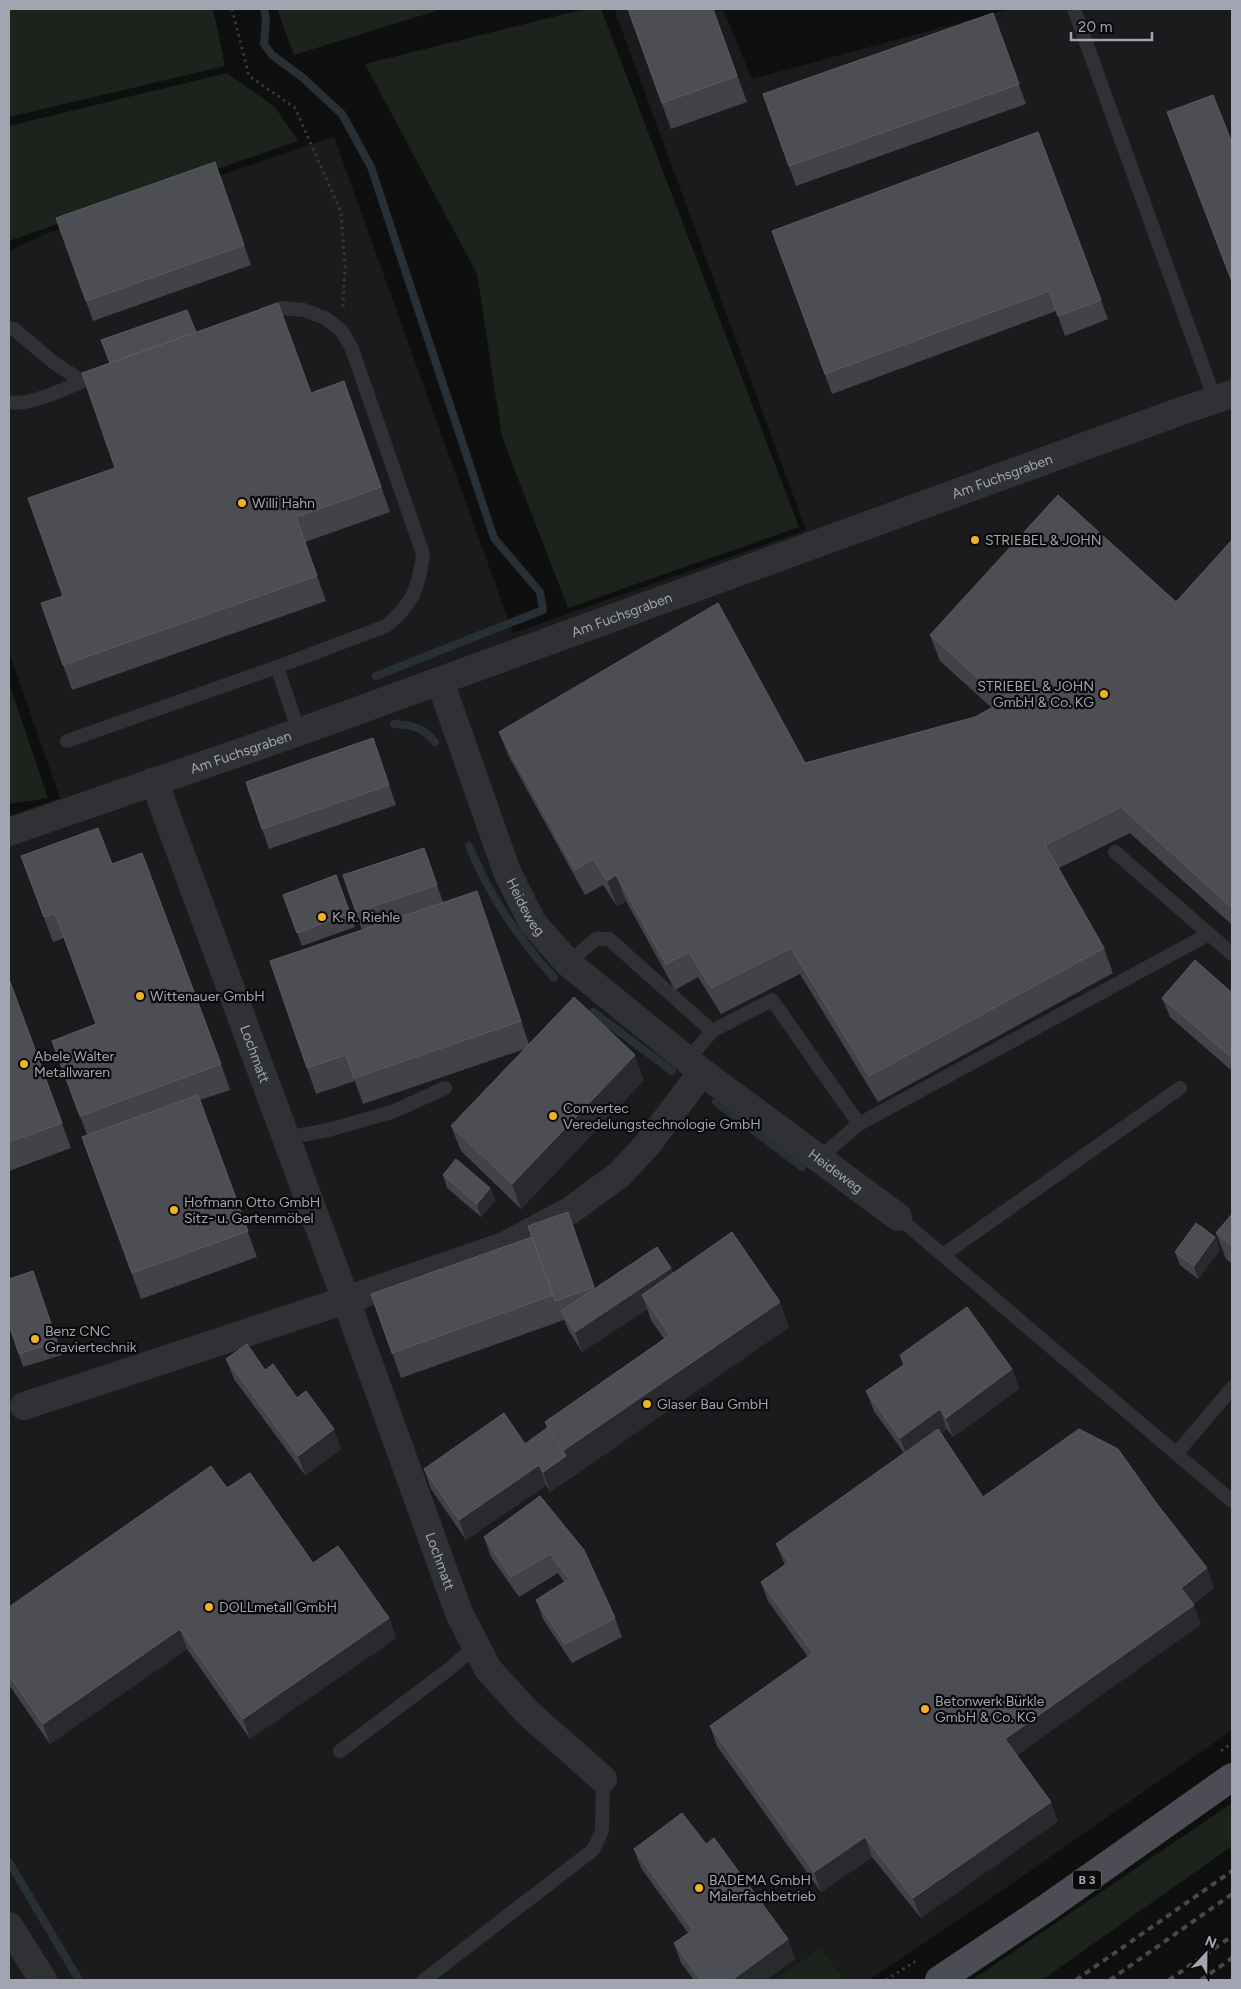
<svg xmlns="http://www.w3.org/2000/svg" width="1241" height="1989" viewBox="0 0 1241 1989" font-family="Figtree,sans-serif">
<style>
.built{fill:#1b1b1d}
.green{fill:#1b231c}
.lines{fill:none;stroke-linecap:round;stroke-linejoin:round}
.stream{stroke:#282f35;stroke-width:8}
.path{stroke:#36373c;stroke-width:3;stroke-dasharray:2.5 4;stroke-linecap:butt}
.lane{stroke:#303135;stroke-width:14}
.street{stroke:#303135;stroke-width:28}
.primary{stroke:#4c4d54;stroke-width:28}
.rail{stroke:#47484e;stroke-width:4;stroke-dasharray:6 5;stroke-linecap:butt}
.wall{fill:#424348}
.shaded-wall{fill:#292a2d}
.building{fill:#4c4e53;stroke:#595c62}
.poi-dot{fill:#f0b127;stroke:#0a0a0b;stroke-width:2}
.labels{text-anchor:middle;stroke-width:4.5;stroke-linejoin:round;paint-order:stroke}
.shield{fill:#0a0a0b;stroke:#73767f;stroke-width:1}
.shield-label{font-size:12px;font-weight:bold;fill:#a0a5b1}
.street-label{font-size:14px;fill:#a0a5b1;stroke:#0a0a0b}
.poi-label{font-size:14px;fill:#a0a5b1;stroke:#0a0a0b;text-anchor:start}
</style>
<rect width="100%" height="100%" fill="#0f0f10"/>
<path class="built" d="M 614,9 L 723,9 L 752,79 L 1010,9 L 1232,9 L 1232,1730 L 1007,1887 L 869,1980 L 845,1980 L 820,1947 L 774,1980 L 9,1980 L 9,816 L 60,798 L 9,652 L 9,251 L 48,233 L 334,137 L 513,633 L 806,530 Z"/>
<path class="green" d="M 9,9 L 213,9 L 225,66 L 9,117 Z
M 277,9 L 442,9 L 294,55 Z
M 585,9 L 601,9 L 799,527 L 568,608 L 502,437 L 477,274 L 365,64 Z
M 227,73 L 275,107 L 298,141 L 9,241 L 9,126 Z
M 9,683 L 48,798 L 9,804 Z
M 1232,1803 L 1232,1846 L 1042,1980 L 972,1980 Z
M 820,1947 L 845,1980 L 774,1980 Z"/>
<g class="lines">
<path class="stream" d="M 264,9 L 266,21 L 264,44 L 272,55 L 302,77 L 342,114 L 371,167 L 494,538 L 540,592 L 543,610 L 376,676
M 394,724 C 413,726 422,726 435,742
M 469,846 C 491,898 516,935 554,978
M 593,1012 L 672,1071
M 716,1102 L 802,1167
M 9,1862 L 79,1980"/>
<path class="path" d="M 232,9 L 249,76 L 295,108 L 341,212 L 345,266 L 343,307
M 1221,1751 L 1232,1743
M 886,1980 L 919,1959"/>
<path class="lane" d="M 1074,9 L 1215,400
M 9,328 L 14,329 L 53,362 L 82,381
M 9,402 C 29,408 79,382 100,374
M 277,667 L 299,732
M 67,741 L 277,667 L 386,626 C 413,604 419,587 423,554 L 352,349 L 341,330 L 325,318 L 304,310 L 281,308 L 264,314
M 1115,852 L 1232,954
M 568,963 L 596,939 L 609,939 L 712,1031 L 772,1000 L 859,1124
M 688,1060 L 712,1031
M 286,1138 L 328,1130 L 392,1112 L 445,1088
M 819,1158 L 859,1124 L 1209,934
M 898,1217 L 1232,1501
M 943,1255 L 1180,1088
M 1176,1454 L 1232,1388
M 340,1751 L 448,1670 L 476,1646
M 424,1980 L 593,1850 L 602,1831 L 603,1779"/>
<g class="street">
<path id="s1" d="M 440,681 L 507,872 L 532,922 L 568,963 L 702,1072 L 898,1217"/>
<path id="s2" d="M 154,781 L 346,1300 L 459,1613 L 488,1669 L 528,1713 L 603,1779"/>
<path id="s3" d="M 9,832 L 299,732 L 1184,410 L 1232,394"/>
<path d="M 24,1406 L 346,1300 L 504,1246 L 571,1210 L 619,1175 L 647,1145 L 702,1072"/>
<path d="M 9,1926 L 43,1980"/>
</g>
<path class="primary" d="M 939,1980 L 1045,1909 L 1232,1777"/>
<path class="rail" d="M 1076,1980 L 1232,1871
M 1110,1980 L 1232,1894
M 1169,1980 L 1232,1936
M 1201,1980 L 1232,1958"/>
</g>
<path class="wall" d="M 628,9 L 713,9 L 747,102 L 671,129 Z
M 993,13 L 1026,104 L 796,186 L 763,94 Z
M 1038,132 L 1108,319 L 1065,336 L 1056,311 L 832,394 L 772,231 Z
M 215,162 L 251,265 L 93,321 L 86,301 Z
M 196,332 L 311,393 L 344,381 L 390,512 L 305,542 L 326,601 L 72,690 L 41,603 L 63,596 L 115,468 L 110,363 Z
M 1232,540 L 1232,925 L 1130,833 L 1059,868 L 1104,948 L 1113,973 L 878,1102 L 800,974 L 721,1014 L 698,977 L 675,990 L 626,901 L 617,906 L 603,885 L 585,895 L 509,757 L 499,732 L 805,763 L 975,717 L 992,708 L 940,661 L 930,635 L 1176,602 Z
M 373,738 L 396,805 L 269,849 L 246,782 Z
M 424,848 L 443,902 L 486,916 L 529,1044 L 644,1080 L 521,1209 L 461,1151 L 451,1126 L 525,1049 L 363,1104 L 355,1081 L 316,1094 L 307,1068 L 362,930 L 356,912 Z
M 21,856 L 112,864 L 221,1064 L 230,1090 L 200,1100 L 257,1257 L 141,1299 L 82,1137 L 87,1135 L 52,1041 L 96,1024 L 64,938 L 53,942 Z
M 336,875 L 355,927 L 302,946 L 283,895 Z
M 9,979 L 71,1148 L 9,1171 Z
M 1232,993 L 1232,1071 L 1170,1017 L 1162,998 Z
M 443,1175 L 490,1188 L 495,1201 L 481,1217 L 447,1188 Z
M 568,1212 L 595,1289 L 671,1268 L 673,1273 L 789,1327 L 550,1492 L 546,1485 L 466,1540 L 431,1489 L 424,1469 L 525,1444 L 547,1428 L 545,1422 L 664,1339 L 651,1320 L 647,1309 L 582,1352 L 569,1331 L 564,1320 L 401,1378 L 371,1294 L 532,1237 Z
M 1232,1214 L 1232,1264 L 1226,1259 L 1216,1233 Z
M 1215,1237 L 1220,1250 L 1198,1279 L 1180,1265 L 1175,1252 Z
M 33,1271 L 62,1355 L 23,1367 L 9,1325 Z
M 900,1355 L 1012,1369 L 1019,1389 L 953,1437 L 947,1429 L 941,1433 L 983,1497 L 1214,1588 L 1193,1604 L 1201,1624 L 1017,1755 L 1058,1821 L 921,1918 L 872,1857 L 821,1892 L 717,1746 L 710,1726 L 808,1657 L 768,1601 L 761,1582 L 785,1565 L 776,1544 L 904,1453 L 874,1411 L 866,1391 L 903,1365 Z
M 226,1359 L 265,1370 L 297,1398 L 341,1449 L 305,1475 L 234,1379 Z
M 227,1488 L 313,1563 L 389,1618 L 396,1638 L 250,1739 L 187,1649 L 50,1744 L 9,1685 L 9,1607 Z
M 540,1496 L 615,1618 L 622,1637 L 572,1663 L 543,1619 L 536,1600 L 564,1582 L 558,1573 L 519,1597 L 491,1557 L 484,1537 Z
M 706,1844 L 788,1939 L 795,1959 L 766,1980 L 694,1980 L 681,1963 L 674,1943 L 688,1933 L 641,1868 L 634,1849 Z"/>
<path class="shaded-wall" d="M 616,875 L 626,901 L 617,906 L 607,881 Z
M 477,891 L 486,916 L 530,1047 L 521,1021 Z
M 635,1055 L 644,1080 L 521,1209 L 512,1184 Z
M 490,1188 L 495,1201 L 481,1217 L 477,1204 Z
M 1215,1237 L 1220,1250 L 1198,1279 L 1194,1266 Z
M 671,1268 L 678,1287 L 642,1295 L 647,1309 L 582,1352 L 575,1332 Z
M 780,1302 L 789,1327 L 550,1492 L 543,1472 L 566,1456 L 564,1450 Z
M 1012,1369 L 1019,1389 L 953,1437 L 946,1418 Z
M 940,1409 L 947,1429 L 908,1458 L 900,1438 Z
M 334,1429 L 341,1449 L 305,1475 L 298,1456 Z
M 539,1465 L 546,1485 L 466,1540 L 459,1520 Z
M 1207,1568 L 1214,1588 L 1188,1607 L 1181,1588 Z
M 1194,1605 L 1201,1624 L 1012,1759 L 1005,1739 Z
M 389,1618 L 396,1638 L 250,1739 L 243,1719 Z
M 180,1629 L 187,1649 L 50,1744 L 43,1724 Z
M 1051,1802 L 1058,1821 L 921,1918 L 913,1898 Z
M 865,1837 L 872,1857 L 821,1892 L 814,1872 Z
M 788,1939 L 795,1959 L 766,1980 L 732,1980 Z"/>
<path class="building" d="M 628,9 L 713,9 L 737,76 L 662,103 Z
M 993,13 L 1019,84 L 789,166 L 763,94 Z
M 1213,95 L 1232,143 L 1232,282 L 1167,112 Z
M 1038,132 L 1101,300 L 1058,316 L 1049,291 L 825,374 L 772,231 Z
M 215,162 L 244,245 L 86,301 L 56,218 Z
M 278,303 L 311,393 L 344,381 L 381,487 L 296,517 L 317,576 L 63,665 L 41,603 L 63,596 L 28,498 L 115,468 L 82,373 Z
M 187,310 L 196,332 L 110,363 L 101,340 Z
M 1058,495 L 1176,602 L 1232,540 L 1232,908 L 1121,807 L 1045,845 L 1104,948 L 869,1076 L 791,948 L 711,988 L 689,952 L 666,964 L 616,875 L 607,881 L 593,859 L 575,870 L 499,732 L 718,603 L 805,763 L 975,717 L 1004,701 L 930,635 Z
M 373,738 L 389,785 L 262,829 L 246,782 Z
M 98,828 L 112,864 L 142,853 L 221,1064 L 80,1116 L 52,1041 L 96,1024 L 55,913 L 44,917 L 21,856 Z
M 424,848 L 437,885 L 356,912 L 343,875 Z
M 336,875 L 350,913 L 297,933 L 283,895 Z
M 477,891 L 521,1021 L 354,1078 L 346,1055 L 307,1068 L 270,961 Z
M 1195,960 L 1232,993 L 1232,1058 L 1162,998 Z
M 9,979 L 62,1123 L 9,1142 Z
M 574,997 L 635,1055 L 512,1184 L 451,1126 Z
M 198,1095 L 248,1231 L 132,1273 L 82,1137 Z
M 456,1159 L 490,1188 L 477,1204 L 443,1175 Z
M 568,1212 L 594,1287 L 555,1301 L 528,1226 Z
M 1232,1214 L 1232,1246 L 1216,1233 Z
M 1196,1223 L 1215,1237 L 1194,1266 L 1175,1252 Z
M 732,1232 L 780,1302 L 564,1450 L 545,1422 L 670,1335 L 642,1295 Z
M 532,1237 L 553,1295 L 392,1353 L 371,1294 Z
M 657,1247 L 671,1268 L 575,1332 L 561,1311 Z
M 33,1271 L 57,1341 L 19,1354 L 9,1325 L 9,1279 Z
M 967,1307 L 1012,1369 L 946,1418 L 940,1409 L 900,1438 L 866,1391 L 905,1364 L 900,1355 Z
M 247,1344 L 265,1370 L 273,1364 L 297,1398 L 306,1391 L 334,1429 L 298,1456 L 226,1359 Z
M 504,1413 L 525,1444 L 547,1428 L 566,1456 L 543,1472 L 539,1465 L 459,1520 L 424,1469 Z
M 938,1429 L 983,1497 L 1079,1429 L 1118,1449 L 1157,1504 L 1207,1568 L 1181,1588 L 1194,1605 L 1005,1739 L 1051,1802 L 913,1898 L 865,1837 L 814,1872 L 710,1726 L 813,1653 L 761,1582 L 789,1562 L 776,1544 Z
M 211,1466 L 227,1488 L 250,1473 L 313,1563 L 338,1546 L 389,1618 L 243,1719 L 180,1629 L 43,1724 L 9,1675 L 9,1607 Z
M 540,1496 L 584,1550 L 615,1618 L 565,1644 L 536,1600 L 569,1579 L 550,1554 L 511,1577 L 484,1537 Z
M 682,1813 L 706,1844 L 714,1838 L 788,1939 L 732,1980 L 701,1980 L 674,1943 L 693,1930 L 634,1849 Z"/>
<g class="poi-dot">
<circle cx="242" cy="503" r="5"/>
<circle cx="975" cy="540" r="5"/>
<circle cx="1104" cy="694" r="5"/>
<circle cx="322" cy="917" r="5"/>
<circle cx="140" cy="996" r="5"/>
<circle cx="24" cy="1064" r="5"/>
<circle cx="553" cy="1116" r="5"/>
<circle cx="174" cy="1210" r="5"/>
<circle cx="35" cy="1339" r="5"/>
<circle cx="647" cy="1404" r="5"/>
<circle cx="209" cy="1607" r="5"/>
<circle cx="925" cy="1709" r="5"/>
<circle cx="699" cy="1888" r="5"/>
</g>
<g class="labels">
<rect class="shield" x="1073" y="1870.5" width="28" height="19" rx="4"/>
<g class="shield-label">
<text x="1087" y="1884">B 3</text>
</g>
<g class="street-label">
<text dy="5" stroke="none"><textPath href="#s3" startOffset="1055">Am Fuchsgraben</textPath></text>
<text dy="5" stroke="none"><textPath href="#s3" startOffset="650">Am Fuchsgraben</textPath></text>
<text dy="5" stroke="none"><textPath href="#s3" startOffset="245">Am Fuchsgraben</textPath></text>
<text dy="5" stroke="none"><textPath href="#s1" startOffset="242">Heideweg</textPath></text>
<text dy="5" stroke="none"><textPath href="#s2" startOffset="291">Lochmatt</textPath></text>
<text dy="5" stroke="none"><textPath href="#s1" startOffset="652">Heideweg</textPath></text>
<text dy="5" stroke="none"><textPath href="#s2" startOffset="831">Lochmatt</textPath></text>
</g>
<g class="poi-label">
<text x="252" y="508">Willi Hahn</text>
<text x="985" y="545">STRIEBEL &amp; JOHN</text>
<text x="1094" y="691" text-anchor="end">STRIEBEL &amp; JOHN<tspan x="1094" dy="16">GmbH &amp; Co. KG</tspan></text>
<text x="332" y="922">K. R. Riehle</text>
<text x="150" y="1001">Wittenauer GmbH</text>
<text x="34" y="1061">Abele Walter<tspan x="34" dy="16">Metallwaren</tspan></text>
<text x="563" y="1113">Convertec<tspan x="563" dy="16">Veredelungstechnologie GmbH</tspan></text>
<text x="184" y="1207">Hofmann Otto GmbH<tspan x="184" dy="16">Sitz- u. Gartenmöbel</tspan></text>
<text x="45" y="1336">Benz CNC<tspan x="45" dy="16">Graviertechnik</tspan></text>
<text x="657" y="1409">Glaser Bau GmbH</text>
<text x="219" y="1612">DOLLmetall GmbH</text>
<text x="935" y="1706">Betonwerk Bürkle<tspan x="935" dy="16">GmbH &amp; Co. KG</tspan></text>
<text x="709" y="1885">BADEMA GmbH<tspan x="709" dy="16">Malerfachbetrieb</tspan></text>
</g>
</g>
<rect width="1241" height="1989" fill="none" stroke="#a0a5b1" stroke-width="20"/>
<g transform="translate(1206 1954) rotate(22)" stroke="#0a0a0b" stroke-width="4" paint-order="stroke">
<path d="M0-4L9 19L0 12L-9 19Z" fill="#a0a5b1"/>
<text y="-8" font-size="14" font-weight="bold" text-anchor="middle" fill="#a0a5b1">N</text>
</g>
<path d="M1071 32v8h81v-8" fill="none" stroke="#a0a5b1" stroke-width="2.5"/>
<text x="1078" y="32" font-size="15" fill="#a0a5b1" stroke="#0a0a0b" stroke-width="4" paint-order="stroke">20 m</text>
</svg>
